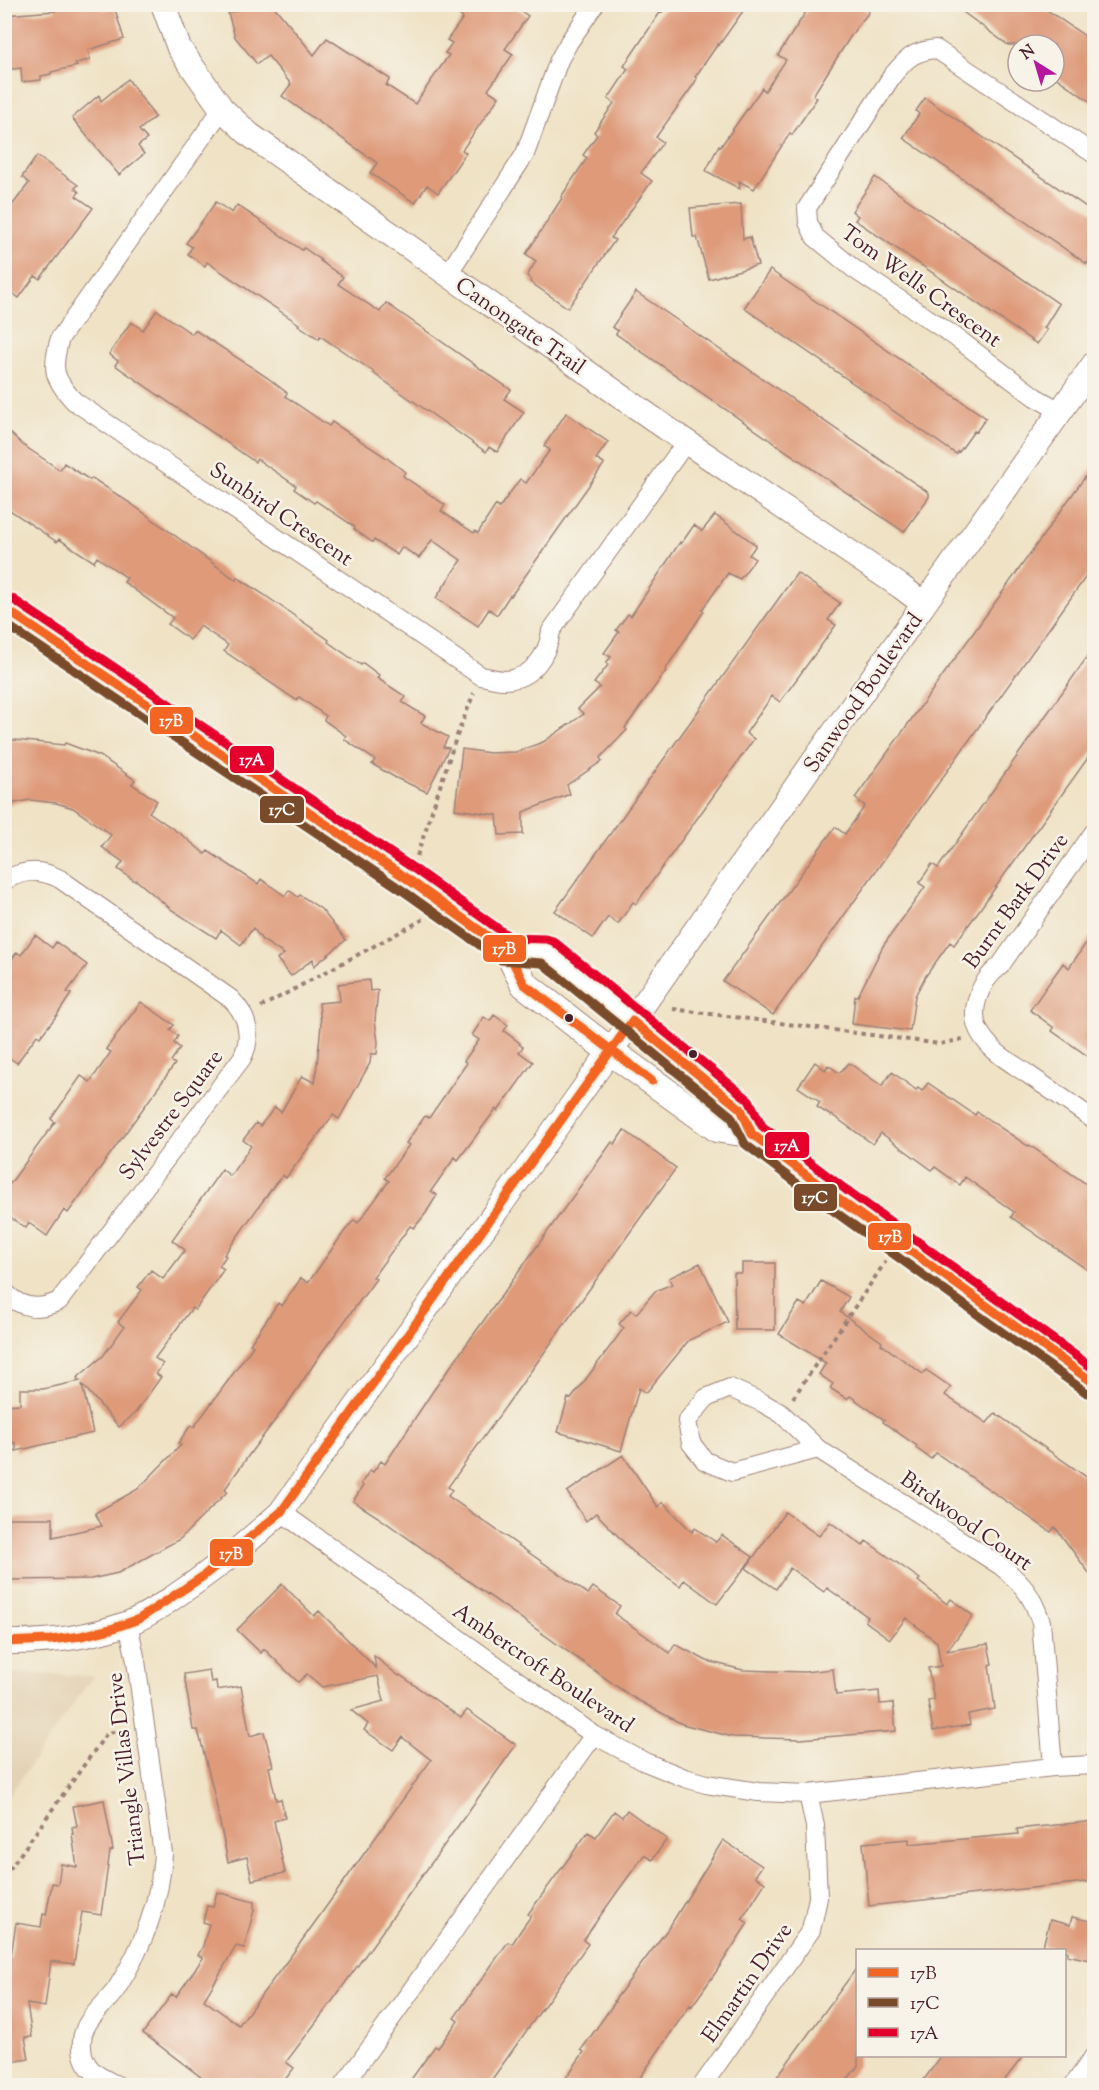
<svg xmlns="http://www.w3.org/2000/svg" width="1099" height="2090" viewBox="0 0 1099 2090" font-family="'Sorts Mill Goudy',serif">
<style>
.built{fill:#e3d2b4}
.building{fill:#de9a79}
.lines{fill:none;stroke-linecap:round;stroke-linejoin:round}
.minor-casing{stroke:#9c8078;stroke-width:20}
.tertiary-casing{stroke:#9c8078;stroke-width:26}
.secondary-casing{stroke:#9c8078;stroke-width:29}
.path{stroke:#9c8078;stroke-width:4;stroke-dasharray:4.5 4.5;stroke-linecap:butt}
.minor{stroke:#fff;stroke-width:18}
.tertiary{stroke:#fff;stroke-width:24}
.secondary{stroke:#fff;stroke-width:27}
.bus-1-casing{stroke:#f7f3e8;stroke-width:14}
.bus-2-casing{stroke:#f7f3e8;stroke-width:14}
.bus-3-casing{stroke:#f7f3e8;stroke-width:14}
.bus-1{stroke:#f26522;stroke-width:9}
.bus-2{stroke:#7a4b2a;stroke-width:9}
.bus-3{stroke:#e4002b;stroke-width:9}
.bus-dot{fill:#4a1f2b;stroke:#f7f3e8;stroke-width:2}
.labels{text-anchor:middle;stroke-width:5;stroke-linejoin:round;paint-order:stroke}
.street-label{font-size:22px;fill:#4a1f2b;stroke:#f7f3e8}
.line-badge{stroke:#f7f3e8;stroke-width:2}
.badge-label{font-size:16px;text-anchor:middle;font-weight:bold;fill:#fff}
</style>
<rect width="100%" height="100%" fill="#f7f3e8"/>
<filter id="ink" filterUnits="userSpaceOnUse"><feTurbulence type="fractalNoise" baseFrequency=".0167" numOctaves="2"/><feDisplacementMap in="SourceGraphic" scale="12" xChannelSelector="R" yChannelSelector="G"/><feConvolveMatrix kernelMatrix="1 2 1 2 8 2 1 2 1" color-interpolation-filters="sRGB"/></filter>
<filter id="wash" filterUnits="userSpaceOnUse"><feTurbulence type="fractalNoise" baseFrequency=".008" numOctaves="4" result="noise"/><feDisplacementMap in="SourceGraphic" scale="24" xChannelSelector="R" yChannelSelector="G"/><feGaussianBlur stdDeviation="1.35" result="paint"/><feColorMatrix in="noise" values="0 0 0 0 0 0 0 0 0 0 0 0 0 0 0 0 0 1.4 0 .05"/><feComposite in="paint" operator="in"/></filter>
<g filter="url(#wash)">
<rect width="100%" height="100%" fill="#efe2c5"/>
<path class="built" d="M 5,1673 L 93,1676 L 5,1801 L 4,1673 Z"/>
<g id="blocks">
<path class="building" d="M 54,4 L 102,4 L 103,10 L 114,6 L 124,39 L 88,50 L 90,60 L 75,63 L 77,66 L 51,72 L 51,74 L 41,76 L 41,80 L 22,82 L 21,68 L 4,70 L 4,15 L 55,11 Z
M 256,4 L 272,4 L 314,55 L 327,38 L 390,79 L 386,85 L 415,104 L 449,55 L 445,53 L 452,43 L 447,40 L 463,18 L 459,15 L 467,4 L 511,4 L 528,16 L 505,49 L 513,54 L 488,90 L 499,97 L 462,150 L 466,153 L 438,193 L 427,185 L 415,203 L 370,173 L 377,163 L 282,96 L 291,84 L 268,56 L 257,64 L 235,37 L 228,13 Z
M 668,4 L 748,4 L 719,45 L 718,44 L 695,77 L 697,78 L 694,84 L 656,137 L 663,142 L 641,173 L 652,181 L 611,238 L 615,240 L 568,308 L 530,282 L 531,279 L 527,276 L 536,261 L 526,254 L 562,198 L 561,197 L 587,158 L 583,155 L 597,135 L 594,132 L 614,103 L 608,99 L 628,69 L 624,66 L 661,11 L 662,12 Z
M 811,4 L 859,4 L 869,12 L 854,31 L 817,89 L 813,96 L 817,98 L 792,135 L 790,133 L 754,189 L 739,181 L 740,189 L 706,171 L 719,145 L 721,146 L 762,88 L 765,91 L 786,60 L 778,55 Z
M 952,4 L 1038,4 L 1095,43 L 1095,105 L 1054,76 L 1054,45 L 1008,45 Z
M 128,79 L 155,117 L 139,130 L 147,139 L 138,146 L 144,154 L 119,175 L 72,118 L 99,95 L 101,101 Z
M 925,98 L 1095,213 L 1095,254 L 1087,264 L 903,138 L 919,114 L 916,111 Z
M 37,156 L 78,185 L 75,188 L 79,192 L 76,196 L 93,208 L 40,279 L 35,276 L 19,298 L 4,287 L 4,216 L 29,183 L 22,177 Z
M 875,177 L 1059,304 L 1044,328 L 1047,330 L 1037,344 L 855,220 L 858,216 L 852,211 Z
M 216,202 L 232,213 L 237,205 L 302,250 L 304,248 L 321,260 L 320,261 L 343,277 L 338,284 L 380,312 L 386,303 L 511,390 L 504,399 L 524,412 L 497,452 L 489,447 L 486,452 L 373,373 L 374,372 L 320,336 L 319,339 L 298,325 L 299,324 L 207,262 L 205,266 L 188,254 L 192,247 L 186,243 Z
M 741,204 L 743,239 L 750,237 L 758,265 L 709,279 L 697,237 L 693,237 L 690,208 Z
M 770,270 L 986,418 L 976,432 L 974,431 L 959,452 L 958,451 L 956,454 L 744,308 Z
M 636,292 L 929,493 L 929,497 L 904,532 L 616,334 L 618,331 L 612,327 Z
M 157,310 L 192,334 L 195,330 L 268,378 L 287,393 L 285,396 L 329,426 L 332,422 L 387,458 L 405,472 L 403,476 L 445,505 L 441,511 L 474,533 L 475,531 L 478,533 L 496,505 L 499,508 L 520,479 L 526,483 L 550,450 L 544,446 L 566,413 L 608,442 L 596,459 L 604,464 L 511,596 L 510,595 L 497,615 L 489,609 L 478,626 L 436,598 L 461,560 L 432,540 L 419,558 L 402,547 L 397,555 L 374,540 L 372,542 L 354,529 L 355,527 L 316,501 L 314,503 L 294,489 L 296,486 L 257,459 L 255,462 L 115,365 L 118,361 L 109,354 L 131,322 L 143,330 Z
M 4,427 L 23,445 L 60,470 L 64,463 L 90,480 L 92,478 L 133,505 L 236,580 L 237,577 L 263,594 L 329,640 L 328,642 L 361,665 L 363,663 L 379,675 L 377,678 L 406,697 L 402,702 L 425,716 L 421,723 L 448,737 L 443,747 L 449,748 L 427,792 L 396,778 L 372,764 L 375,760 L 344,739 L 346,736 L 324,720 L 326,716 L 299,697 L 296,700 L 224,651 L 228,645 L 200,626 L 190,640 L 168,624 L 173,618 L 124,582 L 127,578 L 97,557 L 94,562 L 59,539 L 57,542 L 4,506 Z
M 1095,463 L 1095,564 L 773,1015 L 723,981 L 835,827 L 845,834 L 865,806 L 855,798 Z
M 715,515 L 756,545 L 749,555 L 755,559 L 740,579 L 728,573 L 702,610 L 704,611 L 665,670 L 666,671 L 625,728 L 627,730 L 600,758 L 602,761 L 567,785 L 570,794 L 523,812 L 523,834 L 499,835 L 497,815 L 455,809 L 462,749 L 490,753 L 516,752 L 543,742 L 584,714 L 578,709 L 600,687 L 594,683 L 608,665 L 606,663 L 611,657 L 604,653 L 619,632 L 616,630 L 628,614 L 631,616 L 680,542 L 681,544 L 694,525 L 702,531 Z
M 797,573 L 840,603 L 828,620 L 836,625 L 780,702 L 772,696 L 746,733 L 754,739 L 636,904 L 633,902 L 618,924 L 608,917 L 593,938 L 555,911 Z
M 1095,646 L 1095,748 L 970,923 L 954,945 L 950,942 L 925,977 L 915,996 L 910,1031 L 852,1024 L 855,996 L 858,996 L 883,946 L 925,887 L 919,883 L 932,864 L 938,868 Z
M 4,739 L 64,745 L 65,743 L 100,756 L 135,780 L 132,784 L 157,801 L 149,812 L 186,838 L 205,854 L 208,851 L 258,884 L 261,879 L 285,896 L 289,890 L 298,897 L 300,895 L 321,909 L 346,940 L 314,966 L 313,959 L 291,976 L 277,959 L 284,954 L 262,940 L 253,928 L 241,945 L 221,930 L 216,938 L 172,910 L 136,880 L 135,881 L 118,869 L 123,862 L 102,847 L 111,835 L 73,808 L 56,803 L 30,800 L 4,805 Z
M 1095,930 L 1095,1061 L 1052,1031 L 1054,1028 L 1030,1010 L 1063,963 L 1069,968 Z
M 35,935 L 52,948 L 56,942 L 87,965 L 67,992 L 71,994 L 57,1015 L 40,1037 L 37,1035 L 17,1063 L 4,1054 L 4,970 L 17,952 L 21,955 Z
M 369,980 L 370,991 L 378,990 L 375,1020 L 378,1042 L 377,1054 L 371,1054 L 370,1063 L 339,1119 L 333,1115 L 286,1178 L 283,1175 L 275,1184 L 224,1255 L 226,1256 L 219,1266 L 224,1269 L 195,1310 L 192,1308 L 155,1358 L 163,1364 L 156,1374 L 161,1377 L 136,1412 L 119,1427 L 82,1384 L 93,1433 L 16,1451 L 16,1443 L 5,1443 L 4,1405 L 20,1404 L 20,1389 L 43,1389 L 80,1381 L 77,1378 L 103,1356 L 124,1327 L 118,1322 L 142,1290 L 138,1287 L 151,1270 L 163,1279 L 185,1250 L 172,1240 L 222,1169 L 230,1176 L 251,1146 L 243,1140 L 256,1123 L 260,1126 L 275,1107 L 281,1112 L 302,1076 L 315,1083 L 321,1025 L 319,1003 L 340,1001 L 338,984 Z
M 141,1002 L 174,1025 L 170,1030 L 178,1036 L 174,1043 L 180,1048 L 171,1061 L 175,1064 L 68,1213 L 64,1210 L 47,1236 L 29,1223 L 26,1228 L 4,1213 L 4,1192 L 55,1122 L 51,1119 L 81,1076 L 90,1082 L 111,1052 L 106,1049 Z
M 494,1015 L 508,1025 L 504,1031 L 520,1043 L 519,1044 L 523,1047 L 519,1052 L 533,1062 L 498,1111 L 496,1109 L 458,1160 L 455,1157 L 431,1191 L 437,1195 L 426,1213 L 414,1228 L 410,1226 L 373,1277 L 376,1279 L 322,1352 L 288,1403 L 251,1452 L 225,1489 L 227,1492 L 180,1539 L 118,1573 L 91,1579 L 4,1580 L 4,1518 L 53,1518 L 53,1537 L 102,1526 L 95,1513 L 138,1489 L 181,1445 L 178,1443 L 191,1425 L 194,1427 L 230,1378 L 253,1346 L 250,1344 L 278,1303 L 282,1306 L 301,1278 L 308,1283 L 344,1232 L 354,1220 L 358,1223 L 389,1181 L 385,1178 L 409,1145 L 406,1143 L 425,1116 L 429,1118 L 467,1063 L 464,1061 L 479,1040 L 472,1035 L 484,1017 L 490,1021 Z
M 815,1062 L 825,1070 L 828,1065 L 839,1073 L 849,1063 L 882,1086 L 892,1072 L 916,1090 L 918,1088 L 922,1091 L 928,1083 L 975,1115 L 977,1112 L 1028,1146 L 1029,1145 L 1095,1190 L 1095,1275 L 1011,1217 L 1014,1212 L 965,1177 L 960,1185 L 935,1167 L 932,1170 L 881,1133 L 873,1144 L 832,1115 L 831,1116 L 817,1107 L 820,1102 L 798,1087 Z
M 624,1130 L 676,1168 L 448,1487 L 452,1490 L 448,1496 L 588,1594 L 593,1587 L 620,1606 L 615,1614 L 670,1653 L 675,1644 L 707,1661 L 743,1670 L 804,1672 L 833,1669 L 836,1695 L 879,1691 L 880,1704 L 893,1703 L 896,1731 L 801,1739 L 733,1737 L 682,1724 L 632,1697 L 378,1517 L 353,1501 L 363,1486 L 361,1484 L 370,1470 L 373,1472 L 381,1461 L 385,1464 L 433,1391 L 612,1142 L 615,1144 Z
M 700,1263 L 728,1322 L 689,1340 L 646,1393 L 639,1388 L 621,1451 L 558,1432 L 568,1398 L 571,1399 L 624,1328 L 619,1324 L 631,1310 L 636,1314 L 655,1291 L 672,1284 L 669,1278 Z
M 742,1263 L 775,1263 L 775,1330 L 735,1330 L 734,1273 L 742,1273 Z
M 821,1281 L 849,1297 L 840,1312 L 882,1342 L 881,1344 L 923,1374 L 926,1370 L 951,1387 L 945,1395 L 987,1423 L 995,1413 L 1095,1483 L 1095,1581 L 1055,1527 L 1051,1532 L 936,1453 L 931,1459 L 916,1448 L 917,1446 L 883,1422 L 884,1420 L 850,1396 L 847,1399 L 830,1388 L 833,1384 L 819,1374 L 826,1363 L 779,1334 L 799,1302 L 806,1306 Z
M 623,1455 L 658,1507 L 663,1502 L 692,1532 L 695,1528 L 716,1542 L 722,1535 L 753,1557 L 717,1604 L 684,1580 L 680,1586 L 636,1555 L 596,1513 L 586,1521 L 567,1492 Z
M 785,1512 L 819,1536 L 830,1522 L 863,1546 L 866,1541 L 920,1579 L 918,1581 L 947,1604 L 951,1599 L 973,1616 L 947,1651 L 988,1644 L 992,1664 L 989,1665 L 995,1709 L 968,1714 L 970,1725 L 933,1731 L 928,1701 L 934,1700 L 928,1668 L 941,1666 L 937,1642 L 906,1618 L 890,1639 L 865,1621 L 868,1617 L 827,1588 L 824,1592 L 790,1568 L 776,1589 L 746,1568 Z
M 282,1584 L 314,1616 L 319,1611 L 376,1668 L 374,1656 L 399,1676 L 400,1675 L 461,1718 L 467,1710 L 516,1745 L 333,2000 L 286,2062 L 294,2068 L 281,2085 L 197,2085 L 202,2078 L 143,2033 L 172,1994 L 176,1997 L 203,1958 L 198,1955 L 203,1946 L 209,1924 L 203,1922 L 207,1906 L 213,1907 L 217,1892 L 254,1902 L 254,1910 L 244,1948 L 236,1946 L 204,2000 L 239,2025 L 293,1953 L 431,1760 L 402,1737 L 393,1750 L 364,1730 L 368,1724 L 351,1710 L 384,1701 L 378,1676 L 322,1687 L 307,1674 L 298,1682 L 264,1649 L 261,1653 L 237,1630 Z
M 209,1670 L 211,1682 L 216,1681 L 217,1690 L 241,1686 L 250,1736 L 264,1732 L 273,1766 L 269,1767 L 276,1800 L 281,1799 L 285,1818 L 274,1821 L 285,1873 L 252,1880 L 247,1857 L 228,1862 L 213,1789 L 198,1730 L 193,1730 L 184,1674 Z
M 104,1800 L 113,1850 L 110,1851 L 101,1915 L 82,1912 L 74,1964 L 51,1961 L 45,2007 L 27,2004 L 32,2037 L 25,2037 L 29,2059 L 4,2063 L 4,1961 L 10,1962 L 16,1923 L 41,1927 L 43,1914 L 46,1915 L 52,1883 L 58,1884 L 61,1864 L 77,1867 L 72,1834 L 73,1834 L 72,1827 L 77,1826 L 73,1806 Z
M 627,1810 L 667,1839 L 652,1860 L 644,1855 L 620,1888 L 583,1940 L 588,1944 L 488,2085 L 407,2085 L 435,2046 L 438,2048 L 448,2034 L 458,2021 L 454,2018 L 508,1942 L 512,1944 L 521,1930 L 531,1916 L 528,1914 L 588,1832 L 596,1837 L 614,1811 L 622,1817 Z
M 1095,1821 L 1095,1881 L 869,1906 L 863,1843 L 909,1839 L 909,1844 L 1018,1834 L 1017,1829 Z
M 723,1840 L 762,1866 L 755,1876 L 765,1883 L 742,1919 L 748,1923 L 716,1972 L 692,2006 L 690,2005 L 635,2085 L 561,2085 L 584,2052 L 581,2050 L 615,2002 L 614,2001 L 670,1926 Z
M 1072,1917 L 1095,1922 L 1095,1942 L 1090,1960 L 1067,1955 L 1068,1952 L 1065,1950 L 1043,1946 L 1050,1920 L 1070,1925 Z
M 858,1966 L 858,2066 L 843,2085 L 771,2085 Z
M 942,2055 L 1024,2055 L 1001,2085 L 920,2085 Z"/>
</g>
</g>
<g filter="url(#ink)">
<use href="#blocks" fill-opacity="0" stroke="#9c8078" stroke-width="1.5"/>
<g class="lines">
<defs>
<path id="minor" d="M 222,109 L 60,338 C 51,369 53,378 74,401 L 481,676 C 488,677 497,680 505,680 C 532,679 548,655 551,631 L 686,442
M 448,274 L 525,154 L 559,60 L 569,42 L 595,4
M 1060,411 L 1035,397 L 954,336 L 854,269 L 815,237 L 808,222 L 807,208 L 892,76 C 906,59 913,51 936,49 L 1094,154
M 1094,832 L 1000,966 C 980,981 966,1013 982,1036 C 994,1054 1012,1063 1029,1075 C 1051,1090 1073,1105 1094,1120
M 4,881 C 23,869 41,869 60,879 L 231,999 C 248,1016 253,1036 242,1058 L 59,1301 C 39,1311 20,1309 4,1291
M 818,1449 L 732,1472 L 705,1461 L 691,1443 L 687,1421 L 706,1398 L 730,1388 L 763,1403 L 782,1414 L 818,1449 L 1001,1566 C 1023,1584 1032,1595 1041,1622 L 1053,1767
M 281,1512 L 594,1735 L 645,1762 L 685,1778 L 706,1784 L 758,1792 L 808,1794 L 1053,1767 L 1094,1765
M 119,2086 C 97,2076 80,2068 82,2040 C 84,2018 106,2005 117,1988 C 143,1947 160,1902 163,1854 L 136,1661 L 128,1623
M 343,2086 L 594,1735
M 702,2086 L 811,1930 L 818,1898 L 815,1826 L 808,1794
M 1073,2086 L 1094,2056"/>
<path id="tertiary" d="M 163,4 L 179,48 L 222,109 L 250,135 L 679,437 L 900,586 L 924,604
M 4,1642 C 47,1643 86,1638 126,1624 C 143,1618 159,1607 174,1597 C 213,1571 246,1544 281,1512 L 632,1021 L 924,604 L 1094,364"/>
<path id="secondary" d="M 4,608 L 409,880 L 507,950 L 524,984 L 610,1051 L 718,1129 L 752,1134 L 838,1199 L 1094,1383
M 507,950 L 546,951 L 741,1109 L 752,1134"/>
</defs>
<use href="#minor" class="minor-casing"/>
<use href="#tertiary" class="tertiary-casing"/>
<use href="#secondary" class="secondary-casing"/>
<path class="path" d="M 417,856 L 456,738 L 474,693
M 261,1007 L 424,919
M 673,1009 L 940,1044 L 963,1039
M 793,1398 L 886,1261
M 4,1863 L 12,1866
M 4,1877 L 107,1733 L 128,1730"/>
<use href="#minor" class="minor"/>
<use href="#tertiary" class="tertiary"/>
<use href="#secondary" class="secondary"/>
<defs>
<path id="bus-1" d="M 4,608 L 409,880 L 507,950 L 524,984 L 652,1081
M 4,1642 L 51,1640 L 81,1636 L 111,1629 L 139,1619 L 202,1577 L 281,1512 L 632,1021 L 741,1109 L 752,1134 L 838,1199 L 1094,1383"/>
<path id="bus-2" d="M 4,623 L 402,890 L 501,960 L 542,963 L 731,1116 L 745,1144 L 831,1209 L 1087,1393"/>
<path id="bus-3" d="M 11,598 L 416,870 L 511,938 L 546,939 L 553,941 L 749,1100 L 762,1126 L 845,1189 L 1094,1369"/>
</defs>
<use href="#bus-1" class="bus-1-casing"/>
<use href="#bus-2" class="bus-2-casing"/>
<use href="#bus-3" class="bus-3-casing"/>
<use href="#bus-1" class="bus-1"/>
<use href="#bus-2" class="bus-2"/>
<use href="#bus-3" class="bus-3"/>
</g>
</g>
<g class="bus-dot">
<circle cx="569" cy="1018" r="5"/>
<circle cx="693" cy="1054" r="5"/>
</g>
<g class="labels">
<g class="street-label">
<text transform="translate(922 285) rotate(36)" y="8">Tom Wells Crescent</text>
<text transform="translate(521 325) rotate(35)" y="8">Canongate Trail</text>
<text transform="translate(282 513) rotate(34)" y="8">Sunbird Crescent</text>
<text transform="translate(862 692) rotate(-55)" y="8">Sanwood Boulevard</text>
<text transform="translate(1015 900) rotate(-54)" y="8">Burnt Bark Drive</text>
<text transform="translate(170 1114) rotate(-53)" y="8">Sylvestre Square</text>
<text transform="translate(967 1520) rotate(35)" y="8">Birdwood Court</text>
<text transform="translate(544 1667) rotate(34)" y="8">Ambercroft Boulevard</text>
<text transform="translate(125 1769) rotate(-97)" y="8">Triangle Villas Drive</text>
<text transform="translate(746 1982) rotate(-55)" y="8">Elmartin Drive</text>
</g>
</g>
<g class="line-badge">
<rect x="149" y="706" width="45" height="29" rx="6" fill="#f26522"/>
<rect x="229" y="745" width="46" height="29" rx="6" fill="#e4002b"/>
<rect x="259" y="795" width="46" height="29" rx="6" fill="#7a4b2a"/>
<rect x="482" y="934" width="45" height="29" rx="6" fill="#f26522"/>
<rect x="764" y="1131" width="46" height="28" rx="6" fill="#e4002b"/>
<rect x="793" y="1183" width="45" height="29" rx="6" fill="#7a4b2a"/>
<rect x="867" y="1222" width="45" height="29" rx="6" fill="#f26522"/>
<rect x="209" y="1538" width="45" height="29" rx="6" fill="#f26522"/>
</g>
<g class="badge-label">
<text x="171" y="726">17B</text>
<text x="252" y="765">17A</text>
<text x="282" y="815">17C</text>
<text x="504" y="954">17B</text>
<text x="787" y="1151">17A</text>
<text x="815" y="1203">17C</text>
<text x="890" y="1242">17B</text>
<text x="231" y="1559">17B</text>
</g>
<rect width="1099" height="2090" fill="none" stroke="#f7f3e8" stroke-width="24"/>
<rect x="856" y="1949" width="210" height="108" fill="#f7f3e8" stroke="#b29e9c" stroke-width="1.5"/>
<rect x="868" y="1968" width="30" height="9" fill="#f26522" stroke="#b29e9c" stroke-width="1.5"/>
<text x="910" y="1979" font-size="18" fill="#4a1f2b">17B</text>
<rect x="868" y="1998" width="30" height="9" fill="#7a4b2a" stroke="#b29e9c" stroke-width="1.5"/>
<text x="910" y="2009" font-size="18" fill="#4a1f2b">17C</text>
<rect x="868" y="2028" width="30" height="9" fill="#e4002b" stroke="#b29e9c" stroke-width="1.5"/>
<text x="910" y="2039" font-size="18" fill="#4a1f2b">17A</text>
<g transform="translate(1036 63) rotate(323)"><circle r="28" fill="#f7f3e8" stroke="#b29e9c" stroke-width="1.5"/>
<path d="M0-4.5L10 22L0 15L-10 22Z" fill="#b5179e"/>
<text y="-9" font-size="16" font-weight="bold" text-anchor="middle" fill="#4a1f2b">N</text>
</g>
</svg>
